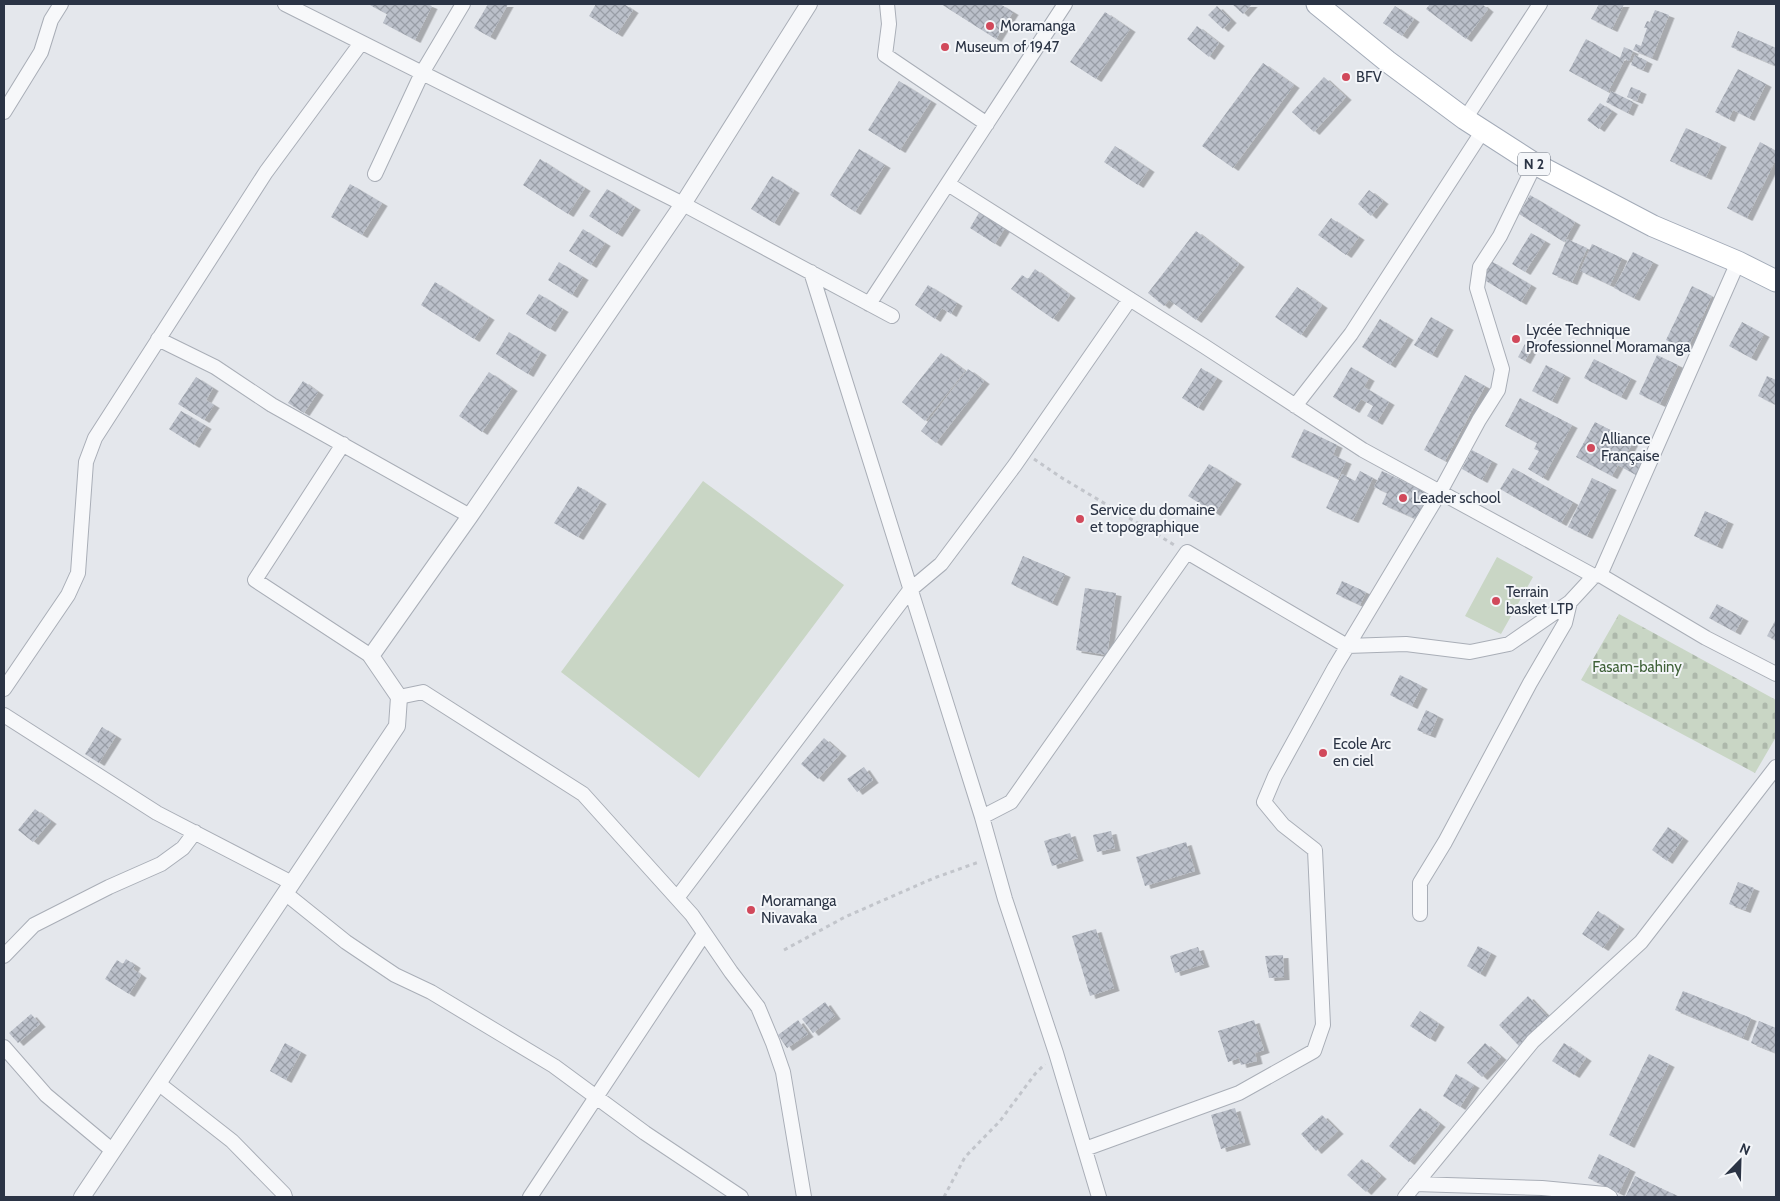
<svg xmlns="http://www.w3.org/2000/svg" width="1780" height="1201" viewBox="0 0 1780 1201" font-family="Cabin,sans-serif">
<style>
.cemetery{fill:url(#cemetery-stones)}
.garden{fill:#c9d6c5}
.building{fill:url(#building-cross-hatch);filter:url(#shadow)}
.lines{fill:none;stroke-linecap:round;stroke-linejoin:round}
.minor-casing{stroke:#a9aeb7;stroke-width:16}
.tertiary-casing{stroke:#a9aeb7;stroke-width:18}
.primary-casing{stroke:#a3abb8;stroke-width:23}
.path{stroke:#c2c5cb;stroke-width:3;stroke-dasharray:4 4;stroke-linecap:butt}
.minor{stroke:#f7f8fa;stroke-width:14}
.tertiary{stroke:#f7f8fa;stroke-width:16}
.primary{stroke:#fff;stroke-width:21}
.poi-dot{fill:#d1495b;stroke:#f4f6f9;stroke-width:2}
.labels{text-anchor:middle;stroke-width:4;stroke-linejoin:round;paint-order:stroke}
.shield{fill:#f4f6f9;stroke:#676e7b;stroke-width:1}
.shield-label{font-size:14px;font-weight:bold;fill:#2b3445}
.poi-label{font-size:15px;fill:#2b3445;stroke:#f4f6f9;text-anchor:start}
.park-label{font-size:15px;fill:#3f6138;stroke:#f4f6f9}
</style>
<defs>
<pattern id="cemetery-stones" width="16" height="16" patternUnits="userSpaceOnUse" patternTransform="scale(1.25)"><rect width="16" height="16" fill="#c9d6c5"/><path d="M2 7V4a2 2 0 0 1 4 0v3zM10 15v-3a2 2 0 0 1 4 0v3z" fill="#adb8ab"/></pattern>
<pattern id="building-cross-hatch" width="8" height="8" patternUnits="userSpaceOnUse" patternTransform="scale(1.25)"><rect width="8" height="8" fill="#bbc0ca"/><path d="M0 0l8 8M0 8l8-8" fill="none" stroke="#989da6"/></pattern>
<filter id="shadow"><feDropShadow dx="5.5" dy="3" stdDeviation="0" flood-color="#0004"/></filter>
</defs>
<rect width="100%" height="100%" fill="#e4e7ec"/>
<path class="cemetery" d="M 1619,614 L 1776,700 L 1776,737 L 1755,773 L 1581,680 Z"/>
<path class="garden" d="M 703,481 L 844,585 L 699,778 L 561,672 Z
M 1497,557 L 1533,577 L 1501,634 L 1465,616 Z"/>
<path class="building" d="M 368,4 L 427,4 L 432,6 L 415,40 L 383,23 L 387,14 Z
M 488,4 L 508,4 L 490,37 L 474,28 Z
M 596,4 L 624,4 L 633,10 L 617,34 L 589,16 Z
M 941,4 L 1000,4 L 1013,12 L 996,39 Z
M 1232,4 L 1252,4 L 1243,14 Z
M 1430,4 L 1482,4 L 1488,9 L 1466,39 L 1426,9 Z
M 1599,4 L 1624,4 L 1612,29 L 1591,19 Z
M 1217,6 L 1231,20 L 1223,29 L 1208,15 Z
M 1395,6 L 1414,19 L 1402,36 L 1383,23 Z
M 1655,10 L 1669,15 L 1652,58 L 1633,50 L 1636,44 L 1641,46 L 1647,28 L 1644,28 L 1647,21 L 1650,22 Z
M 1105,12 L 1130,29 L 1096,79 L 1070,62 Z
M 1197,26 L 1219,43 L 1209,57 L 1187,39 Z
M 1738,31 L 1776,48 L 1776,66 L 1731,47 Z
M 1586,39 L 1620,58 L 1624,47 L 1633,51 L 1629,61 L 1625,59 L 1608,92 L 1569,71 Z
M 1635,55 L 1647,61 L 1643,70 L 1631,65 Z
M 1263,63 L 1294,85 L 1233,168 L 1202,146 Z
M 1738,69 L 1766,84 L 1749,118 L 1733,110 L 1729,119 L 1715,112 Z
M 1324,77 L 1346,97 L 1314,132 L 1292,112 Z
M 899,81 L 931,101 L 900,150 L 868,130 Z
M 1631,87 L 1641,91 L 1637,101 L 1627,97 Z
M 1611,91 L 1633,102 L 1628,113 L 1606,102 Z
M 1600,103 L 1612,111 L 1599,129 L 1587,120 Z
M 1686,128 L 1721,144 L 1706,177 L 1670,161 Z
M 1760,142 L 1776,151 L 1776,159 L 1747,218 L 1727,208 Z
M 1115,146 L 1149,169 L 1138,185 L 1104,162 Z
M 859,149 L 885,165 L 855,212 L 830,195 Z
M 540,159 L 585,188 L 568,214 L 523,185 Z
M 772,176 L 794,190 L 774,223 L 751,209 Z
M 350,184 L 382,203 L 362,235 L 331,217 Z
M 607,189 L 635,207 L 617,234 L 589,216 Z
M 1369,190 L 1383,201 L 1371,216 L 1358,204 Z
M 1530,195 L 1575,222 L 1564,242 L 1519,214 Z
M 980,211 L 1005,228 L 995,244 L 970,228 Z
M 1331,218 L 1359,237 L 1346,255 L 1318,235 Z
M 583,229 L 605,243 L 591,265 L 569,251 Z
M 1196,231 L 1239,264 L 1196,320 L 1169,300 L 1164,306 L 1148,293 Z
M 1531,233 L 1545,241 L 1525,272 L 1512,264 Z
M 1567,239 L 1587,248 L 1572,282 L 1552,274 Z
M 1592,244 L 1622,258 L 1610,285 L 1580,271 Z
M 1633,252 L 1653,262 L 1634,298 L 1614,288 Z
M 1491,261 L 1531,285 L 1521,302 L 1481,278 Z
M 559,262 L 583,277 L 572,295 L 548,280 Z
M 1035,269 L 1070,295 L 1053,319 L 1011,289 L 1022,275 L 1028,279 Z
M 435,282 L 489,317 L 474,339 L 421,305 Z
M 928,285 L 957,303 L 951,314 L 942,308 L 935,319 L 915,305 Z
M 1692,286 L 1712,296 L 1687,350 L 1666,340 Z
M 1297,287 L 1322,305 L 1301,335 L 1275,317 Z
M 539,294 L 563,309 L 550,329 L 526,314 Z
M 1431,317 L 1448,327 L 1432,355 L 1414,345 Z
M 1380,319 L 1408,337 L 1390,365 L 1362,347 Z
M 1742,322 L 1764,334 L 1751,358 L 1729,346 Z
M 509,332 L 541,352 L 528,374 L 496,354 Z
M 1525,344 L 1532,348 L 1525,361 L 1518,357 Z
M 941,353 L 965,371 L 925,421 L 902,402 Z
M 1657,355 L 1678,365 L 1660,404 L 1639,394 Z
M 1594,359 L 1631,378 L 1621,397 L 1584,378 Z
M 1546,365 L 1565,375 L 1552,401 L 1532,391 Z
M 1351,367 L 1369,378 L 1364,387 L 1389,402 L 1377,422 L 1367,416 L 1373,406 L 1361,399 L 1354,410 L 1333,397 Z
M 1201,368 L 1217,378 L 1198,408 L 1182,398 Z
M 968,369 L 984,381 L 936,443 L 921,431 Z
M 489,372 L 512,388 L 482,432 L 459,416 Z
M 1465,375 L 1485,386 L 1445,461 L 1424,450 Z
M 1767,376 L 1776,380 L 1776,405 L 1758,396 Z
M 196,377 L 213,388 L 206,400 L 214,405 L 204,420 L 178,404 Z
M 303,381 L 318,392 L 304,413 L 288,403 Z
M 1520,398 L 1572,425 L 1543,478 L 1528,469 L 1539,451 L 1534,449 L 1537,443 L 1505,426 Z
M 181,411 L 206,426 L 194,445 L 169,429 Z
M 1595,422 L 1633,442 L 1627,453 L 1643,461 L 1636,475 L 1618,465 L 1612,476 L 1576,457 Z
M 1304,429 L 1337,445 L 1333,455 L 1346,461 L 1338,479 L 1291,457 Z
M 1472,450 L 1492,461 L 1482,480 L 1462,469 Z
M 1209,464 L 1236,481 L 1215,513 L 1188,496 Z
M 1513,468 L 1573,502 L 1561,523 L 1500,489 Z
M 1360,471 L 1373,478 L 1353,520 L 1326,508 L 1342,474 L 1355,481 Z
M 1382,471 L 1428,493 L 1416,519 L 1382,504 L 1387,493 L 1374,487 Z
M 1592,478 L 1611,487 L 1587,536 L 1568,527 Z
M 578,486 L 601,501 L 578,537 L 554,523 Z
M 1705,511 L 1728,521 L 1717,546 L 1694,536 Z
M 1023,556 L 1065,574 L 1052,603 L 1011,584 Z
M 1342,581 L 1366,592 L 1360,605 L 1336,594 Z
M 1085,588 L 1116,593 L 1107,655 L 1076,650 Z
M 1717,604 L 1743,618 L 1735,632 L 1709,618 Z
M 1776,619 L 1776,641 L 1767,636 Z
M 1400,675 L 1422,686 L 1412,706 L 1390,695 Z
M 1426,710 L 1438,716 L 1430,735 L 1417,730 Z
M 102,727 L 116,736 L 99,763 L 85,754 Z
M 824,738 L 841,753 L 818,779 L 801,764 Z
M 864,767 L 873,780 L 857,792 L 847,779 Z
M 35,809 L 51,821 L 33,842 L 18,830 Z
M 1668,827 L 1683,838 L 1667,861 L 1652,850 Z
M 1111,831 L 1115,848 L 1097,852 L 1093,835 Z
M 1070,833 L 1078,858 L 1052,866 L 1044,841 Z
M 1186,842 L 1195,871 L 1145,886 L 1136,857 Z
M 1738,882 L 1754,888 L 1745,910 L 1729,904 Z
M 1598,911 L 1619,926 L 1603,948 L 1582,934 Z
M 1096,929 L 1114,988 L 1090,996 L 1072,936 Z
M 1478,946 L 1491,953 L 1480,974 L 1467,966 Z
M 1198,947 L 1204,964 L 1175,973 L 1170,956 Z
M 1283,955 L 1284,977 L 1269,978 L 1265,956 Z
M 126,959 L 135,965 L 133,969 L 141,975 L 129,994 L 105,979 L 117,960 L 123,964 Z
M 1683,991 L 1751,1018 L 1743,1038 L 1675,1010 Z
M 1528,996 L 1549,1018 L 1519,1046 L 1499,1025 Z
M 825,1002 L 835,1016 L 813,1033 L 802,1019 Z
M 1420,1011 L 1439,1024 L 1430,1039 L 1410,1026 Z
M 31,1014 L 40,1024 L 18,1043 L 9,1033 Z
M 798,1020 L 808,1034 L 787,1048 L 778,1035 Z
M 1254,1020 L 1264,1050 L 1255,1053 L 1257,1061 L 1241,1065 L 1239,1058 L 1228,1062 L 1218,1031 Z
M 1759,1021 L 1776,1028 L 1776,1053 L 1751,1043 Z
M 285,1043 L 301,1052 L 286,1080 L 270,1071 Z
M 1485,1043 L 1501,1057 L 1482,1077 L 1467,1063 Z
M 1564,1043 L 1586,1058 L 1574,1075 L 1552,1061 Z
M 1649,1054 L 1669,1064 L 1629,1145 L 1609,1135 Z
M 1456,1074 L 1474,1085 L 1460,1107 L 1443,1096 Z
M 1235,1108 L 1245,1142 L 1221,1149 L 1211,1115 Z
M 1420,1108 L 1440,1124 L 1409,1162 L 1389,1146 Z
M 1322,1115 L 1338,1131 L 1316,1151 L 1301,1134 Z
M 1599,1154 L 1630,1169 L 1619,1193 L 1588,1178 Z
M 1362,1159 L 1381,1176 L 1366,1192 L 1347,1175 Z
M 1635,1176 L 1680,1197 L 1626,1196 Z"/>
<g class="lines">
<defs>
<path id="minor" d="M 285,4 L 683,204 L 892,316
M 887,4 L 889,24 L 885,55 L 987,124
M 4,112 L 41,52 L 51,20 L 61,4
M 1465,119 L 1540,4
M 375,174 L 422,73 L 463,4
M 948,184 L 1204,346 L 1363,450 L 1594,576 L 1600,575 L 1706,638 L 1776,674
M 811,272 L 982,817 L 1005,899 L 1056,1053 L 1099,1197
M 869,304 L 1065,4
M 158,339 L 215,367 L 272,405 L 470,516
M 1295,406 L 1351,334 L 1482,132
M 343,444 L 255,580 L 371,656
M 1600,575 L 1738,262
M 4,689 L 68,595 L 78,573 L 86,462 L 95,438 L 266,172 L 361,43
M 399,697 L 423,692 L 583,794 L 692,915 L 731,972 L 758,1007 L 773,1043 L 783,1072 L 804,1197
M 4,715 L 157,813 L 292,883
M 982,817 L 1011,802 L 1187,552 L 1347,646 L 1406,644 L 1470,652 L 1509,644 L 1570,602 L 1594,576
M 285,893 L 346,942 L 395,975 L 431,992 L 554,1066 L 645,1133 L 741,1197
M 677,898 L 910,590 L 941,564 L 1015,465 L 1130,299
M 1420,914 L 1420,883 L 1445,842 L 1530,683 L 1565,623 L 1570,602
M 4,956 L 34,925 L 109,887 L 161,864 L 183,848 L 195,832
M 4,1047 L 46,1095 L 113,1151
M 158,1083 L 232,1141 L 284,1194 L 285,1197
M 1085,1149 L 1239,1093 L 1314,1051 L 1323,1025 L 1315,850 L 1283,825 L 1264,802 L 1275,776 L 1335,667 L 1440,492 L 1479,420 L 1498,390 L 1502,369 L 1477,288 L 1480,267 L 1500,236 L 1535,164
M 1415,1184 L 1542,1188 L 1605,1194 L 1610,1197
M 530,1197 L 704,934
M 1405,1197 L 1533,1041 L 1641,942 L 1776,767"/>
<path id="tertiary" d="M 82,1197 L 397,726 L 399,697 L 371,656 L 470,516 L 683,204 L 809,4"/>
<path id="primary" d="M 1317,4 L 1387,61 L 1465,119 L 1535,164 L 1653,226 L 1738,262 L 1776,281"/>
</defs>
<use href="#minor" class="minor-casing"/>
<use href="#tertiary" class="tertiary-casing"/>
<use href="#primary" class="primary-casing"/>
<path class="path" d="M 1034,459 L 1062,478 L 1176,546
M 784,950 L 845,917 L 934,878 L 979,862
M 944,1197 L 965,1157 L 1000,1121 L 1035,1074 L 1045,1064"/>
<use href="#minor" class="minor"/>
<use href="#tertiary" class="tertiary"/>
<use href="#primary" class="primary"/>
</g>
<g class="poi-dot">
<circle cx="990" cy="26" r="5"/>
<circle cx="945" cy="47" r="5"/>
<circle cx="1346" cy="77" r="5"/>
<circle cx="1516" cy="339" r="5"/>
<circle cx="1591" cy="448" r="5"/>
<circle cx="1403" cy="498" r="5"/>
<circle cx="1080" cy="519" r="5"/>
<circle cx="1496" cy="601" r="5"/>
<circle cx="1323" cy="753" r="5"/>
<circle cx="751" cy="910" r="5"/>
</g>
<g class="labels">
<rect class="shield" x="1518" y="152.5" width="32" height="23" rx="4"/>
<g class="shield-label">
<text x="1534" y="169">N 2</text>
</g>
<g class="poi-label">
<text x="1000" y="31">Moramanga</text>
<text x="955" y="52">Museum of 1947</text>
<text x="1356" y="82">BFV</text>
<text x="1526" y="335">Lycée Technique<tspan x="1526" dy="17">Professionnel Moramanga</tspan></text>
<text x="1601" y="444">Alliance<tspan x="1601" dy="17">Française</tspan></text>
<text x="1413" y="503">Leader school</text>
<text x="1090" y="515">Service du domaine<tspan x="1090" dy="17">et topographique</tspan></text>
<text x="1506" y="597">Terrain<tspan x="1506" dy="17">basket LTP</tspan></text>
<text x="1333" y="749">Ecole Arc<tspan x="1333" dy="17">en ciel</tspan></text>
<text x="761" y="906">Moramanga<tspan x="761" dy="17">Nivavaka</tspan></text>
</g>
<g class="park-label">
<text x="1637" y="672">Fasam-bahiny</text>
</g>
</g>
<rect width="1780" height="1201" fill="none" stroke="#2b3445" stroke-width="10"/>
<g transform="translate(1740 1161) rotate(23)" stroke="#f4f6f9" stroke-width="4" paint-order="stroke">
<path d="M0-4L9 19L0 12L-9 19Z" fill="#2b3445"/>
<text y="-8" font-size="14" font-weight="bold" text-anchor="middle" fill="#2b3445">N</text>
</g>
</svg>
